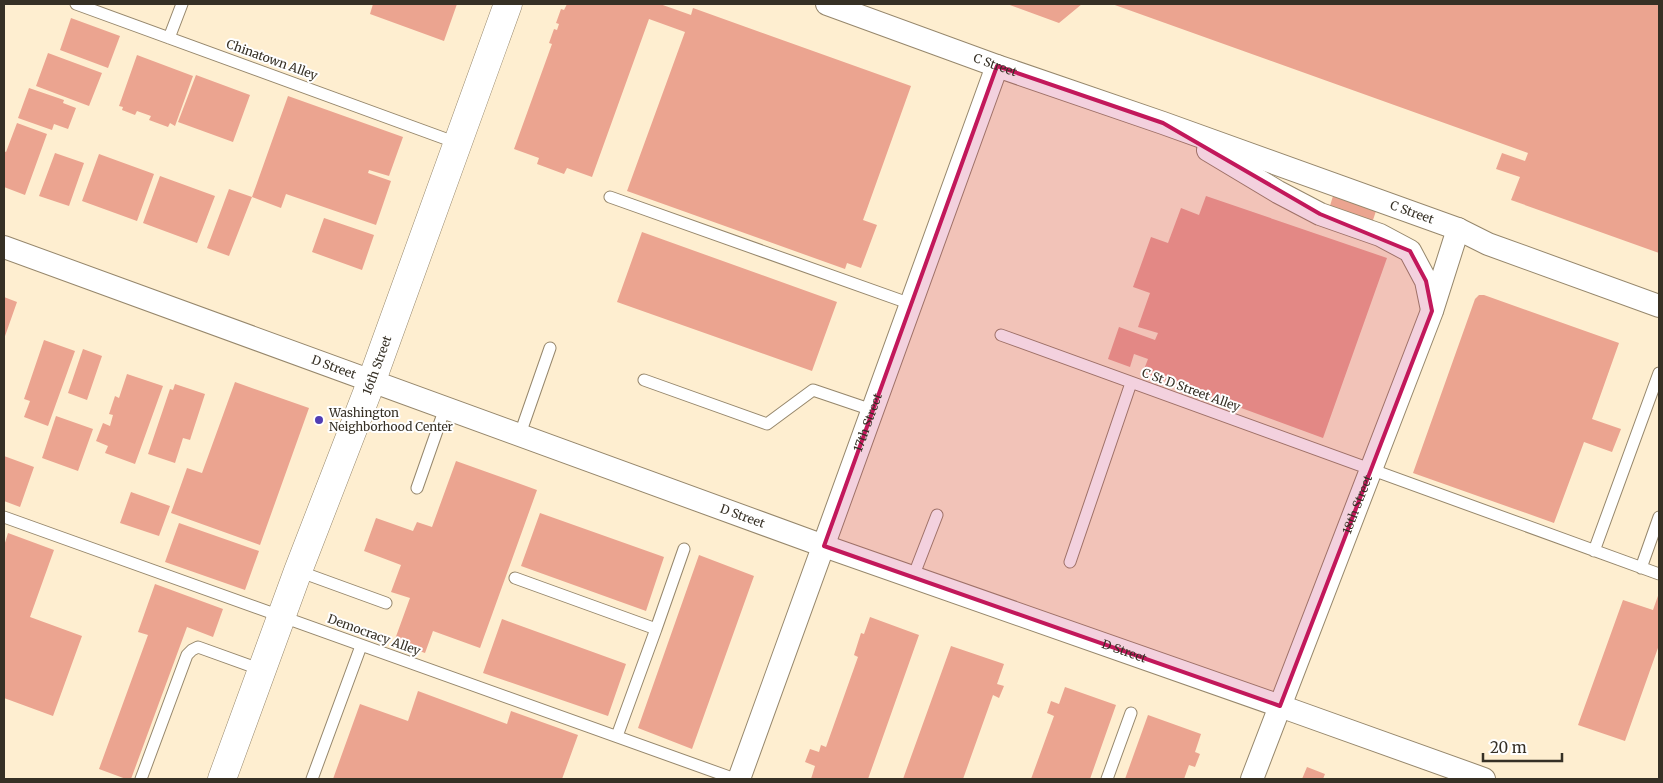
<svg xmlns="http://www.w3.org/2000/svg" width="1663" height="783" viewBox="0 0 1663 783" font-family="Merriweather,serif">
<style>
.building{fill:#eba490}
.lines{fill:none;stroke-linecap:round;stroke-linejoin:round}
.service-casing{stroke:#96876c;stroke-width:13}
.minor-casing{stroke:#96876c;stroke-width:24}
.primary-casing{stroke:#96876c;stroke-width:29}
.service{stroke:#fff;stroke-width:11}
.minor{stroke:#fff;stroke-width:22}
.primary{stroke:#fff;stroke-width:28}
.marked{fill:#c2185b;fill-opacity:0.2;stroke:#c2185b;stroke-width:4;stroke-linejoin:round}
.poi-dot{fill:#503db4;stroke:#fff;stroke-width:2}
.labels{text-anchor:middle;stroke-width:4;stroke-linejoin:round;paint-order:stroke}
.street-label{font-size:12px;fill:#363025;stroke:#fff}
.poi-label{font-size:12px;fill:#363025;stroke:#fff;text-anchor:start}
</style>
<rect width="100%" height="100%" fill="#feeed0"/>
<path class="building" d="M 373,4 L 457,4 L 444,41 L 370,14 Z
M 567,4 L 660,4 L 691,15 L 693,8 L 911,86 L 863,220 L 877,225 L 861,268 L 847,263 L 845,269 L 627,191 L 685,32 L 649,19 L 592,177 L 567,168 L 564,174 L 537,164 L 539,158 L 514,149 L 552,44 L 549,43 L 554,29 L 557,30 L 559,24 L 556,23 L 561,9 L 564,10 Z
M 1007,4 L 1082,4 L 1059,23 Z
M 1112,4 L 1659,4 L 1659,253 L 1511,200 L 1520,177 L 1496,169 L 1502,153 L 1525,161 L 1528,153 Z
M 71,18 L 120,36 L 108,68 L 60,50 Z
M 48,53 L 102,73 L 89,106 L 36,86 Z
M 137,55 L 193,76 L 175,126 L 170,123 L 168,127 L 149,120 L 151,116 L 137,111 L 135,115 L 122,110 L 123,107 L 119,106 Z
M 196,75 L 250,95 L 233,142 L 178,122 Z
M 29,88 L 64,100 L 63,103 L 76,108 L 68,129 L 54,124 L 52,130 L 18,118 Z
M 288,96 L 403,137 L 389,176 L 369,170 L 368,173 L 391,181 L 376,225 L 286,194 L 281,208 L 252,197 Z
M 17,123 L 47,134 L 25,195 L 4,187 L 4,151 L 6,152 Z
M 55,153 L 84,163 L 69,206 L 39,196 Z
M 99,154 L 154,174 L 137,221 L 82,201 Z
M 160,176 L 215,196 L 197,243 L 143,223 Z
M 229,189 L 252,197 L 229,256 L 207,248 Z
M 1206,196 L 1387,258 L 1323,438 L 1143,372 L 1148,359 L 1134,354 L 1130,367 L 1108,359 L 1119,327 L 1155,340 L 1158,333 L 1138,327 L 1150,293 L 1133,287 L 1151,237 L 1168,243 L 1181,208 L 1199,215 Z
M 1333,196 L 1376,211 L 1372,223 L 1329,209 Z
M 324,218 L 374,235 L 362,270 L 312,252 Z
M 642,232 L 837,302 L 812,371 L 617,302 Z
M 1479,295 L 1484,295 L 1619,343 L 1592,419 L 1621,429 L 1612,452 L 1584,442 L 1554,523 L 1413,473 L 1475,299 Z
M 4,297 L 17,302 L 4,339 Z
M 44,340 L 75,351 L 48,426 L 24,417 L 30,401 L 24,399 Z
M 83,349 L 102,356 L 87,400 L 68,393 Z
M 127,374 L 163,386 L 135,464 L 105,453 L 108,446 L 96,441 L 103,423 L 110,426 L 113,415 L 109,414 L 115,396 L 119,398 Z
M 235,382 L 309,408 L 260,545 L 171,513 L 187,468 L 202,473 Z
M 175,384 L 205,394 L 190,440 L 183,438 L 175,463 L 148,454 L 170,389 L 173,390 Z
M 56,416 L 93,429 L 78,471 L 42,458 Z
M 4,456 L 34,467 L 20,507 L 4,501 Z
M 456,461 L 537,490 L 480,648 L 433,631 L 425,653 L 394,642 L 410,598 L 391,592 L 401,565 L 364,551 L 376,518 L 413,531 L 417,522 L 432,527 Z
M 131,492 L 170,506 L 159,536 L 120,523 Z
M 540,513 L 664,557 L 646,611 L 521,566 Z
M 179,523 L 259,551 L 245,590 L 165,562 Z
M 8,533 L 54,550 L 30,617 L 82,636 L 53,716 L 4,698 L 4,546 Z
M 699,555 L 754,576 L 692,749 L 638,728 Z
M 155,584 L 223,609 L 213,637 L 187,627 L 131,779 L 126,779 L 99,769 L 148,635 L 138,632 Z
M 1659,593 L 1659,645 L 1625,741 L 1578,725 L 1623,600 L 1653,610 Z
M 870,617 L 919,635 L 868,779 L 811,779 L 815,766 L 805,762 L 810,749 L 819,752 L 821,745 L 826,747 L 858,657 L 854,655 L 861,633 L 864,634 Z
M 502,619 L 626,664 L 608,716 L 483,673 Z
M 951,646 L 1004,664 L 997,684 L 1004,686 L 999,698 L 993,695 L 963,779 L 903,779 Z
M 1065,687 L 1116,705 L 1090,779 L 1031,779 L 1054,716 L 1047,713 L 1051,701 L 1059,704 Z
M 418,691 L 507,724 L 511,711 L 578,735 L 562,779 L 333,779 L 360,704 L 408,721 Z
M 1148,715 L 1201,734 L 1195,752 L 1200,754 L 1195,767 L 1189,765 L 1184,779 L 1125,779 Z
M 1307,767 L 1325,774 L 1323,779 L 1302,779 Z"/>
<g class="lines">
<defs>
<path id="service" d="M 76,4 L 457,143
M 169,38 L 182,4
M 610,197 L 911,304
M 1001,335 L 1659,574
M 644,380 L 767,424 L 813,390 L 872,410
M 520,434 L 550,348
M 417,488 L 445,408
M 4,517 L 735,779
M 1594,551 L 1659,373
M 1070,562 L 1131,383
M 1641,568 L 1659,517
M 298,571 L 386,603
M 913,577 L 937,515
M 515,578 L 656,629 L 617,736
M 656,629 L 684,549
M 141,779 L 187,655 L 192,650 L 198,647 L 262,670
M 312,779 L 361,646
M 1107,779 L 1131,713"/>
<g id="minor">
<path id="s1" d="M 827,4 L 997,66 L 1163,123 L 1458,229 L 1488,244 L 1659,306"/>
<path d="M 1208,150 L 1278,192 L 1320,214 L 1380,235 L 1410,251 L 1426,281 L 1432,310"/>
<path id="s2" d="M 4,247 L 824,546 L 1280,706 L 1484,779"/>
<path id="s3" d="M 739,779 L 997,66"/>
<path id="s4" d="M 1252,779 L 1432,311 L 1458,229"/>
</g>
<g id="primary">
<path id="s5" d="M 222,779 L 298,571 L 372,380 L 508,4"/>
</g>
</defs>
<use href="#service" class="service-casing"/>
<use href="#minor" class="minor-casing"/>
<use href="#primary" class="primary-casing"/>
<use href="#service" class="service"/>
<use href="#minor" class="minor"/>
<use href="#primary" class="primary"/>
</g>
<path class="marked" d="M 997,66 L 1163,123 L 1320,214 L 1410,251 L 1426,281 L 1432,311 L 1280,706 L 824,546 Z"/>
<circle class="poi-dot" cx="319" cy="420" r="5"/>
<g class="labels">
<g class="street-label">
<text transform="translate(272 60) rotate(20)" y="4">Chinatown Alley</text>
<text dy="4" stroke="none"><textPath href="#s1" startOffset="179">C Street</textPath></text>
<text dy="4" stroke="none"><textPath href="#s1" startOffset="621">C Street</textPath></text>
<text dy="4" stroke="none"><textPath href="#s5" startOffset="442">16th Street</textPath></text>
<text dy="4" stroke="none"><textPath href="#s2" startOffset="351">D Street</textPath></text>
<text transform="translate(1191 390) rotate(20)" y="4">C St D Street Alley</text>
<text dy="4" stroke="none"><textPath href="#s3" startOffset="379">17th Street</textPath></text>
<text dy="4" stroke="none"><textPath href="#s4" startOffset="294">18th Street</textPath></text>
<text dy="4" stroke="none"><textPath href="#s2" startOffset="786">D Street</textPath></text>
<text transform="translate(374 635) rotate(20)" y="4">Democracy Alley</text>
<text dy="4" stroke="none"><textPath href="#s2" startOffset="1191">D Street</textPath></text>
</g>
<g class="poi-label">
<text x="329" y="417">Washington<tspan x="329" dy="14">Neighborhood Center</tspan></text>
</g>
</g>
<rect width="1663" height="783" fill="none" stroke="#363025" stroke-width="10"/>
<path d="M1483 753v8h79v-8" fill="none" stroke="#363025" stroke-width="2.5"/>
<text x="1490" y="753" font-size="15" fill="#363025" stroke="#ffffff" stroke-width="4" paint-order="stroke">20 m</text>
</svg>
